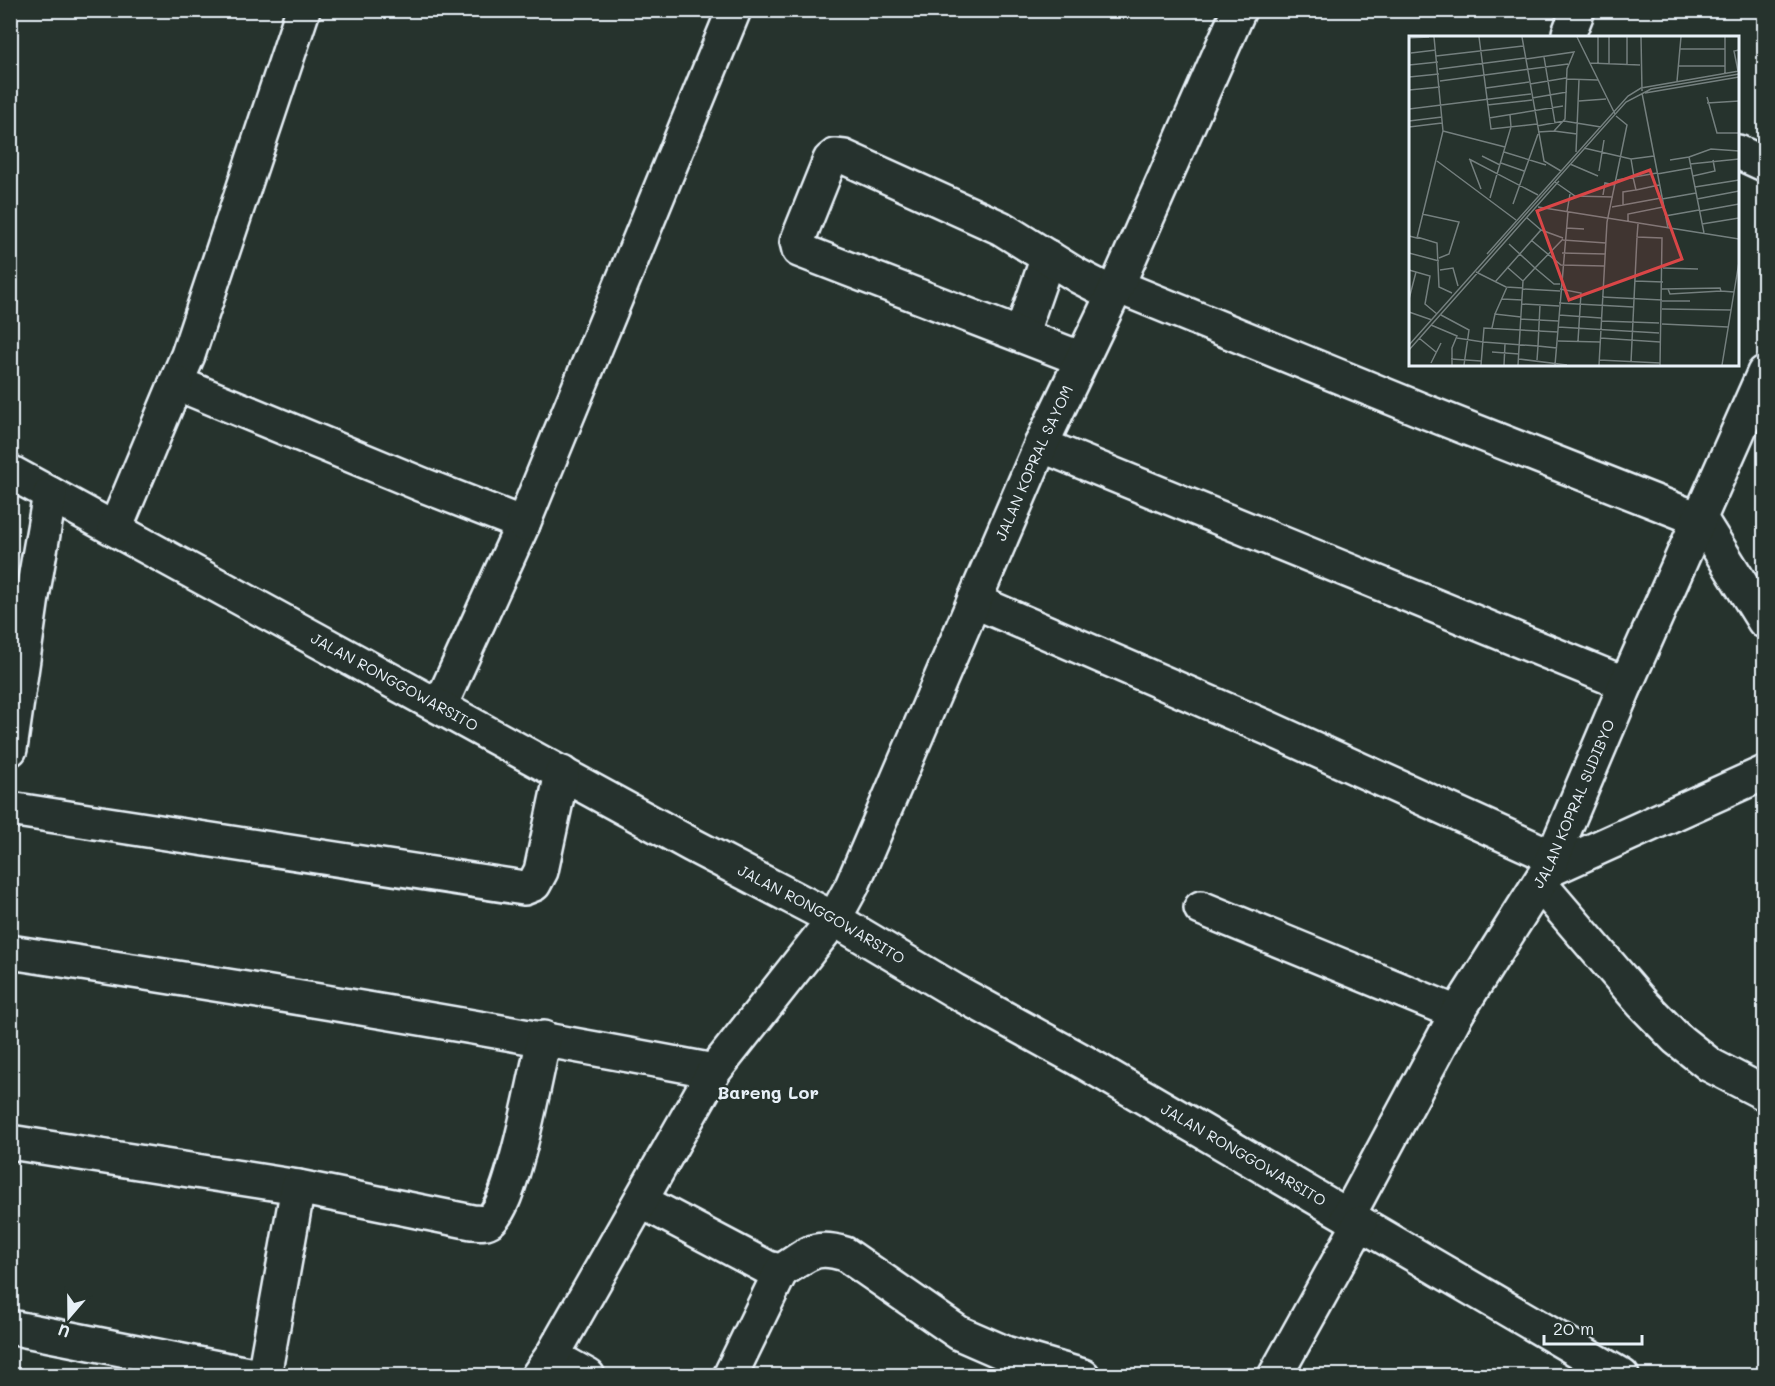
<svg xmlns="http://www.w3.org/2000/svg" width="1775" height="1386" viewBox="0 0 1775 1386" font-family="Mali,sans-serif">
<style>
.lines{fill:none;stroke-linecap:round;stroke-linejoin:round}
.minor-casing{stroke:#e8f1f8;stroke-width:38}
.minor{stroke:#26332d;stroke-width:33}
.labels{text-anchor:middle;stroke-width:4.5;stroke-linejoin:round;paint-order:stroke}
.street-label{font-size:15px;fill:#e8f1f8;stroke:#26332d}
.quarter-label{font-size:18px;font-weight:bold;fill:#e8f1f8;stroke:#26332d}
.inset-road{fill:none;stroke:#747f7e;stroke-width:1.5}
.view{fill:#d94647;fill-opacity:0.15;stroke:#d94647;stroke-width:3}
.inset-edge{fill:none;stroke:#e8f1f8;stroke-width:3}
</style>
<rect width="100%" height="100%" fill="#26332d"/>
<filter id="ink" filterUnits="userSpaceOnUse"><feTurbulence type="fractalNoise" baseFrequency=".0167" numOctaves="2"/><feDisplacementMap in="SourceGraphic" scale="12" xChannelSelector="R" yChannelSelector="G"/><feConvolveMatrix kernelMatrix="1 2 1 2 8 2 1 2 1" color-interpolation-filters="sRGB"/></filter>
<g filter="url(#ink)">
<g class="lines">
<defs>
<g id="minor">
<path d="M 303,10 L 188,355 L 176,383 L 423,485 L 523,524 L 440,706"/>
<path d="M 1569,38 L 1569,33 L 1578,10"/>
<path d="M 1738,152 L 1764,164"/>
<path d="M 1117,286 L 1429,413 L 1701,520 L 1764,621"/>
<path d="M 1021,335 L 1048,257"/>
<path d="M 1082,359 L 799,250 L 797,242 L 830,160 L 835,156 L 844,157 L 1001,228 L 1078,276 L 1113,294"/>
<path d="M 1041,445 L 1626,684"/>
<path id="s1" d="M 10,472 L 692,845 L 834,919 L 955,991 L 1084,1062 L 1622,1376"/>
<path d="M 523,524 L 734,10"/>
<path d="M 115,529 L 176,383"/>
<path d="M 974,601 L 1268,728 L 1553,857"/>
<path d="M 10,749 L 32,597 L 50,494"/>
<path d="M 10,809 L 524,888 L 534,884 L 541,871 L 562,773"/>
<path d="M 1547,871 L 1764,773"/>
<path d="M 1540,884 L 1642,1003 L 1676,1038 L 1710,1065 L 1764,1093"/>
<path d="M 1201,908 L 1457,1013"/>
<path d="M 10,952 C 246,988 480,1026 714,1071"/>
<path d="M 10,1142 L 298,1187"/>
<path d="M 641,1201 L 768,1268 L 781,1271 C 808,1255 813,1244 845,1254 L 959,1333 L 1005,1353 L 1083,1376"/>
<path id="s2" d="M 1348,1216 L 1457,1013 L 1547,871 L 1626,684 L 1764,373"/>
<path d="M 10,1327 L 258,1376"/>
<path d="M 552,1356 L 588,1376"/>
<path d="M 264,1376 L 298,1187 L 472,1222 C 478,1222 485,1224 490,1220 C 512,1206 537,1070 544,1038"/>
<path id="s3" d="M 538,1376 L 552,1356 L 714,1071 L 834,919 L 852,886 L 1041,445 L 1117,286 L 1239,10"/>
<path d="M 730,1376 L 781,1271"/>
<path d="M 1275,1376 L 1360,1223"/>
</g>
</defs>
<use href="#minor" class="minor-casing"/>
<use href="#minor" class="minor"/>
</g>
</g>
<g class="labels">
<g class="street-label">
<text dy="5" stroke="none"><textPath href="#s3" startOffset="1044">JALAN KOPRAL SAYOM</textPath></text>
<text dy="5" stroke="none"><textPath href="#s1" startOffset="438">JALAN RONGGOWARSITO</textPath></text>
<text dy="5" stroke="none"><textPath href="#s2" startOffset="471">JALAN KOPRAL SUDIBYO</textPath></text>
<text dy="5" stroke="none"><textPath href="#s1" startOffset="924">JALAN RONGGOWARSITO</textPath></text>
<text dy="5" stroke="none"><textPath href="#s1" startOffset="1410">JALAN RONGGOWARSITO</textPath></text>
</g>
<g class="quarter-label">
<text x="768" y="1099">Bareng Lor</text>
</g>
</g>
<g transform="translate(1409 36)">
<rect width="330" height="330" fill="#26332d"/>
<path class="inset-road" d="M 70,1 L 82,93 L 128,88M 113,1 L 135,125 L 152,135M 168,1 L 206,78M 189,1 L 189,28M 232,1 L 233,55M 0,2 L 20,1M 271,13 L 316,13M 2,17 L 27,14M 27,20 L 114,10M 135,21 L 146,87M 117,23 L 165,16 L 158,33 L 156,83 L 145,95 L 129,96M 181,27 L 231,29M 200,28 L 200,1M 218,28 L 218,1M 0,29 L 29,26M 269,30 L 316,30M 30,33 L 116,22M 329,35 L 325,15 L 330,14M 316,37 L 316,1M 0,41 L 30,38M 157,43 L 189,44M 31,45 L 159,28M 268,45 L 272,1M 121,48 L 157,42M 77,52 L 120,46M 0,54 L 31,51M 233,57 L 259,192M 236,57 L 330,41M 298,61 L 308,97 L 330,97M 123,62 L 158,56M 170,65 L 197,63M 298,67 L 330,65M 78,69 L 123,64M 0,73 L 122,58M 80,82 L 154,70M 0,85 L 33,81M 128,90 L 155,85 L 192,91M 0,91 L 33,87M 34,95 L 96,111M 145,95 L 168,98M 175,112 L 222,123 L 245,120M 95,116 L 137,129M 167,116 L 170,44M 73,120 L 91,129M 60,123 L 129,159M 222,123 L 225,141M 61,124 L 72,153M 261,124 L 280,121M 28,125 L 107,184M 92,127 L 115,135M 161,128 L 189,140M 281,128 L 330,123M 190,135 L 195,104M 248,138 L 282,132M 284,140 L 306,135 L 304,124M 208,144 L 248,137M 146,146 L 166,160 L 204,161M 286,151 L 330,144M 227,154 L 250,149M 194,159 L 196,147 L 206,149M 81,162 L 102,91 L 101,79M 253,163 L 287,157M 288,163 L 330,155M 104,168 L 129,98M 214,169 L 214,156 L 227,154 L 224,141M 129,171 L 330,203M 203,171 L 252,162M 291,175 L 330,168M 158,176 L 161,158M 13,178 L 50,186 L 40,218 L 30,222M 256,180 L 290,174M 117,181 L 132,194M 219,186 L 219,178 L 254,171M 229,188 L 228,201 L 253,202 L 251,329M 293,188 L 330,182M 157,192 L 175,193M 295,197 L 280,121 L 302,113 L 330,115M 0,200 L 8,202 L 34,95 L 25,1M 8,201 L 28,207 L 30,251 L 43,257M 122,204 L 152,229 L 195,230M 154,204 L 197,207M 100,208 L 126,232 L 114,245 L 109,329M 0,217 L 30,225M 153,217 L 196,218M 78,218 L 219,60 L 232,52 L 330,35M 98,231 L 114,245M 254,232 L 289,233M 0,234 L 21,240 L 16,268 L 28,278M 31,234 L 44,232 L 49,250M 67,236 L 97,251 L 114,252M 226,245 L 254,246M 86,246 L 132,194 L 154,202M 151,248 L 145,248 L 126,232 L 154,203M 114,253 L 151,255M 151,253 L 172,257 L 169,305M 253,253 L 311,252 L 312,255 L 325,256M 259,253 L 261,258 L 312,255M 193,261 L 253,264M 0,263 L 7,236M 93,263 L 113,264M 253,265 L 281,265M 150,267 L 224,271M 113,268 L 150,270M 131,269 L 129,310 L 148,312M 253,273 L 322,274M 0,276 L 23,284M 86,278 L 98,251M 32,279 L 60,294 L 55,329M 150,279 L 192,282M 112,283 L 149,285M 192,285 L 250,287M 253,288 L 319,291M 22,289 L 48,300 L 43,312 L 43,329M 149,291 L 250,297M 83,292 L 86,278 L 112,281M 112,294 L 149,296M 10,302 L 27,316M 48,302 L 74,306M 191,302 L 251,306M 149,305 L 191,306M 74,306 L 129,310 L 128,324M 0,309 L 217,66 L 242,53 L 330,38M 0,314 L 150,145M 83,316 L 110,318M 42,323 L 72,325M 110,323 L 158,329M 190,324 L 251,327M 222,326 L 228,201M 22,327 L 32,307M 72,329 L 75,292 L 112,294M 95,329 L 96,308M 146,329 L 159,176M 190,329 L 198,186 L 218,89 L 207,80M 313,329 L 330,226"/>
<path class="view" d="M 241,134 L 273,223 L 160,264 L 128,175 Z"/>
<rect width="330" height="330" class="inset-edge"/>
</g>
<rect width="1775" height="1386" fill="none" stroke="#26332d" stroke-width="36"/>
<rect x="18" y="18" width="1739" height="1350" fill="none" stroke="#e8f1f8" stroke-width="2" filter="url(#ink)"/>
<g transform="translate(69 1317) rotate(200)" stroke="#26332d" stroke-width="4.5" paint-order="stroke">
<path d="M0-4.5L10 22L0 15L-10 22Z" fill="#e8f1f8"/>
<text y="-9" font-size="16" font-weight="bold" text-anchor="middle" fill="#e8f1f8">U</text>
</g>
<path d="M1544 1335v9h98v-9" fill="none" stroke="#e8f1f8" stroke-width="3"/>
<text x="1553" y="1335" font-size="18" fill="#e8f1f8" stroke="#26332d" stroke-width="4.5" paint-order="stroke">20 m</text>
</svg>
